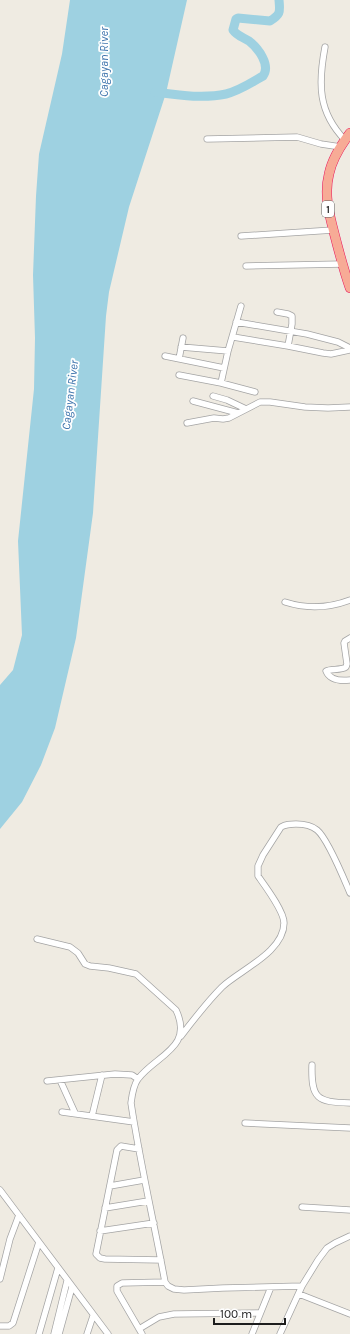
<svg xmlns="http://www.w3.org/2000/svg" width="350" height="1334" viewBox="0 0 350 1334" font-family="Karla,sans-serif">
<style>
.water{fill:#9ed1e1}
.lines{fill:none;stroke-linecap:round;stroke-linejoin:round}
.river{stroke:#9ed1e1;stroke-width:9}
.minor-casing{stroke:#a4a4a4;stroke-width:7}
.trunk-casing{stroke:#e9145a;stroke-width:10}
.minor{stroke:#fff;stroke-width:5.5}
.trunk{stroke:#f7ab96;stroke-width:9}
.labels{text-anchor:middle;stroke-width:3.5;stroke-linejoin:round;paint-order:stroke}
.shield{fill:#fff;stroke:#616161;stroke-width:1}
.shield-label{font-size:10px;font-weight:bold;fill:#1d1d1d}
.water-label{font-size:12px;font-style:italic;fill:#3f75ad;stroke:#fff}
</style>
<rect width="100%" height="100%" fill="#efebe2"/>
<path class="water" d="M 70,0 L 187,0 L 166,93 L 129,207 L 109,292 L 106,316 L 93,513 L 76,638 L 55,728 L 41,765 L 22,802 L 0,829 L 0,685 L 13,670 L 22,635 L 18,541 L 34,389 L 35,338 L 33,275 L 36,196 L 39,154 L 62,54 Z"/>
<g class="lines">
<path class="river" d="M 155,92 C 178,95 203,99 226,94 C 239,91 251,83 263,76 C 271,65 258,48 249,41 C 243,37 237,36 233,30 L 236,19 L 238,18 L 270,21 C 281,14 280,12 279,0"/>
<defs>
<path id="minor" d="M 325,47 C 318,84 318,112 345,140
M 207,139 L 297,137 L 321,144 L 341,147
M 241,236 L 333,230
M 246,266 L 343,264
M 277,312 L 288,314 L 292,316 L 292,324 L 288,346
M 236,322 L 307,334 L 338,342 L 350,348
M 233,337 L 288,346 L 323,353 L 331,354 L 350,350
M 181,347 L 228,351
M 165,356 L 224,368
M 179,359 L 183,338
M 179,375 L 221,383 L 255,392
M 221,383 L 228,351 L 241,306
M 213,396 L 227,400 L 246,409
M 193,401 L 238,413
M 187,423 L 214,418 L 223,419 L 229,418 L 260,402 L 270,402 L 305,407 L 328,408 L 350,407
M 285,602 C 307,609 329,608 350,600
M 350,638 L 345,641 L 344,643 L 347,664 L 346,667 C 340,671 331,668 326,671 C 330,681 341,681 350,680
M 37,939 L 70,947 L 78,953 L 85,964 L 90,966 L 109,968 L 136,974 L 176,1010 C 194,1048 156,1055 138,1079 C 133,1086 132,1095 131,1103 C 140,1163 154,1222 165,1282 L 168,1286 L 174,1289 L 184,1290 L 223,1288 L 302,1286
M 181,1036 C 194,1019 207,1002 222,987 C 240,970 284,952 284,923 C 284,911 265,886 258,876 L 258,866 L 263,855 L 281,827 C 286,824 290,824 296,824 C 303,824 311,825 317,830 C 328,839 344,879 350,893
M 312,1065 C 311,1099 317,1102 350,1103
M 60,1080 L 75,1113
M 47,1081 L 115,1074 L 132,1075 L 138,1079
M 62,1112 L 134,1122
M 92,1116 L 102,1075
M 245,1123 L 350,1128
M 139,1149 L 121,1146 L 117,1150 L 96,1254 L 100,1258 L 105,1259 L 161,1260
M 110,1186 L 144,1180
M 0,1190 L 108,1334
M 302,1207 L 350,1210
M 105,1208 L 148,1201
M 100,1231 L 154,1223
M 0,1279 L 10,1239 L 19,1215
M 299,1294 L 350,1314
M 0,1326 L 9,1326 L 13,1323 L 39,1242
M 139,1329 L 159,1317 L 174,1314 L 260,1313
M 39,1334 L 58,1268
M 54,1334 L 67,1281
M 59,1334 L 72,1287
M 87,1334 L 93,1316
M 142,1334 L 117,1291 L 117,1286 L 122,1283 L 165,1282
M 252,1334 L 271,1287
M 280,1334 L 302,1286 L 318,1260 L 327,1248 L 335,1243 L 350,1236"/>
<path id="trunk" d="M 350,133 C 341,145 332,159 329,174 C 323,198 331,220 337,244 C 341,259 345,274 350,288"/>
</defs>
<use href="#minor" class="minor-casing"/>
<use href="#trunk" class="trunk-casing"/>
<use href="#minor" class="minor"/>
<use href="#trunk" class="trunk"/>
</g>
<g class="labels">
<rect class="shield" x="322" y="201" width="12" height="16" rx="3"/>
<g class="shield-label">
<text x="328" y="213">1</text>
</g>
<g class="water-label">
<text transform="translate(104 62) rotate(-90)" y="4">Cagayan River</text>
<text transform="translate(70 395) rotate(-83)" y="4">Cagayan River</text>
</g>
</g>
<path d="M214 1318v6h71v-6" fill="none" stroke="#1d1d1d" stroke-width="2"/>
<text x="220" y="1318" font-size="12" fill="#1d1d1d" stroke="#ffffff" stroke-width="3" paint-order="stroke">100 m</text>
</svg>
